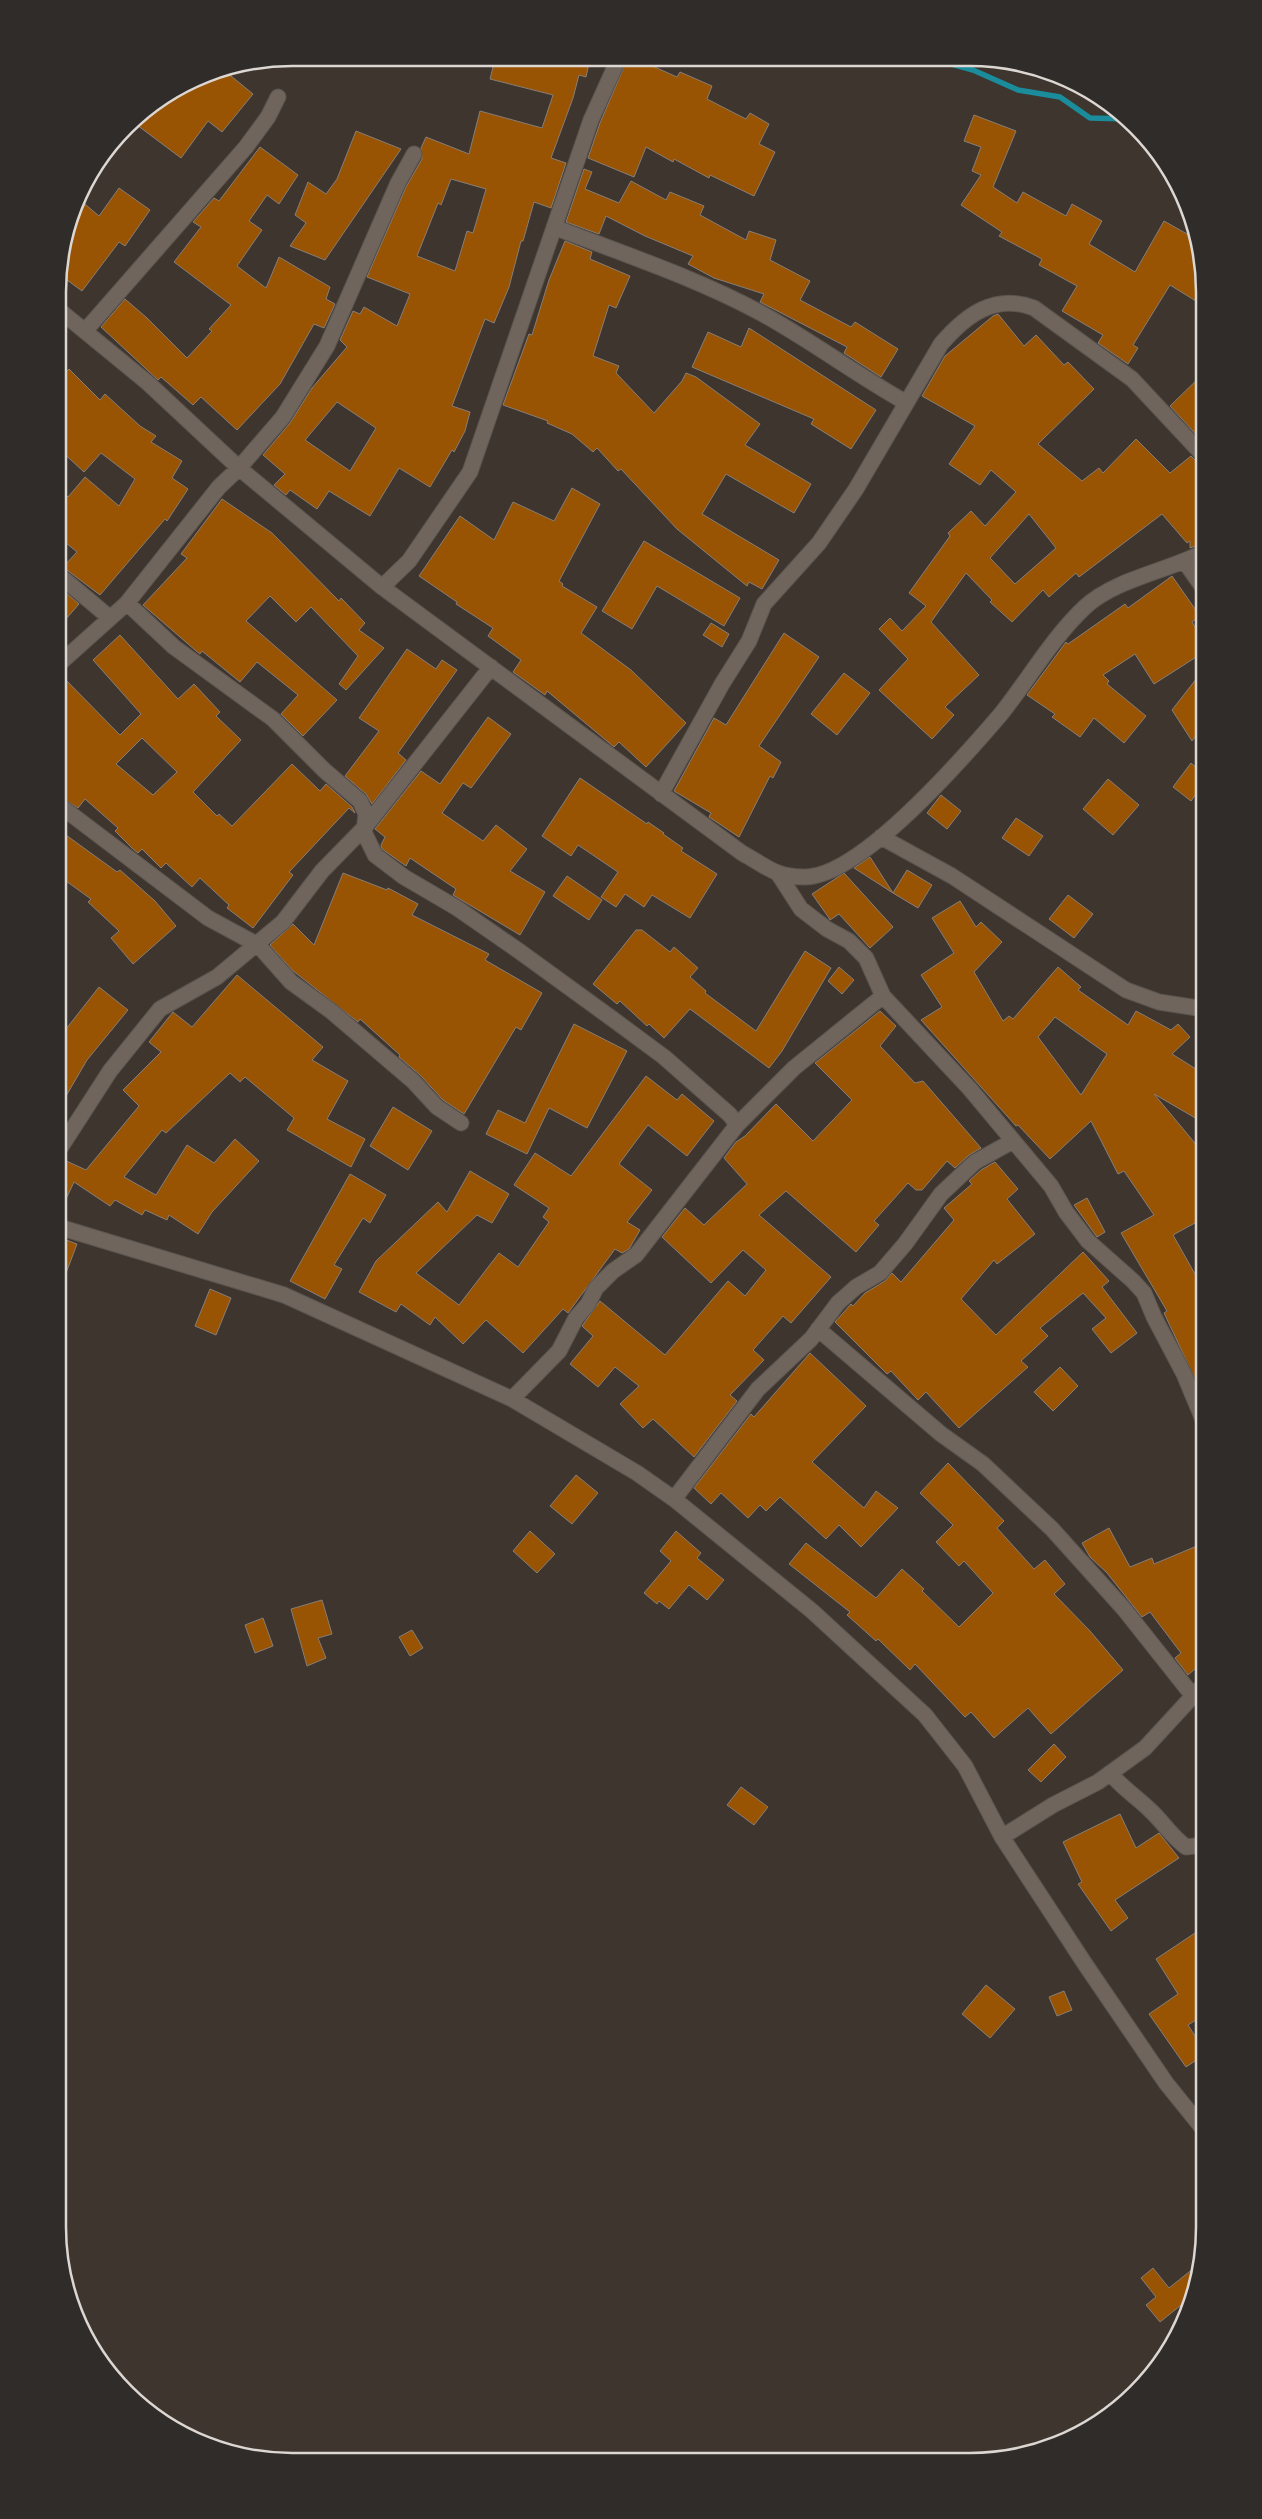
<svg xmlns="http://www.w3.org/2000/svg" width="1262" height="2519" viewBox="0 0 1262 2519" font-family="Spectral,serif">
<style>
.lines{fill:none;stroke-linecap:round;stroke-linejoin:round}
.stream{stroke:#1b8c9c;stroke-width:5.5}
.building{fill:#985402;stroke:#887e76;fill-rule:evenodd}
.minor-casing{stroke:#5b544e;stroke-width:17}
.minor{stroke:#6f655d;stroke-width:15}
.rim{fill:none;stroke:#dcd7d2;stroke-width:2.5}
</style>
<rect width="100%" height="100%" fill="#3d352e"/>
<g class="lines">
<path class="stream" d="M 944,62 L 973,70 L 1018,90 L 1060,97 L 1090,118 L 1128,119"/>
</g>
<path class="building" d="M 495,59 L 590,59 L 586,77 L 579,75 L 573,98 L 551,158 L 566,163 L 551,208 L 534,202 L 523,241 L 521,241 L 509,287 L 494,323 L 485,319 L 452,406 L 470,412 L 465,431 L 454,452 L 452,450 L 430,487 L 399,468 L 370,516 L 329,491 L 317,509 L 290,490 L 286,495 L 274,485 L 285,474 L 263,455 L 290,423 L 312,388 L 347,347 L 340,340 L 353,311 L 360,314 L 364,307 L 397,326 L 410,294 L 367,277 L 406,187 L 422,159 L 421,148 L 426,137 L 469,154 L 480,111 L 542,128 L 553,95 L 490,79 ZM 451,179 L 486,189 L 473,233 L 467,231 L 455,271 L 417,256 L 438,203 L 441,205 ZM 337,402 L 376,428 L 350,471 L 305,440 Z
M 627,60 L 639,60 L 677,77 L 680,72 L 712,86 L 707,99 L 746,119 L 750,113 L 769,124 L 759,144 L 775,152 L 754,196 L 710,175 L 709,178 L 674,159 L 673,162 L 646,147 L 634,177 L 588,158 L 600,123 Z
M 225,71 L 253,94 L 222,132 L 208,121 L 181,158 L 133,122 L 137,116 L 203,75 Z
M 974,115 L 1016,131 L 993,187 L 1017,203 L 1023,192 L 1066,216 L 1072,204 L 1102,221 L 1089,244 L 1135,272 L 1164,221 L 1196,239 L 1204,306 L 1170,285 L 1133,345 L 1138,348 L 1128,364 L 1098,343 L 1103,335 L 1062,311 L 1077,286 L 1039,265 L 1042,259 L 999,236 L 1002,232 L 961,205 L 981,175 L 972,171 L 981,147 L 964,141 Z
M 356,131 L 401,149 L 325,260 L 290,246 L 306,223 L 295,215 L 308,182 L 326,194 L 337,179 Z
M 260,147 L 298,175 L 279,204 L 267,195 L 249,221 L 262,230 L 237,266 L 266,288 L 279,257 L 330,287 L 326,299 L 335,304 L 324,328 L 314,324 L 280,384 L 237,430 L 201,397 L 193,405 L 161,377 L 158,380 L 101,327 L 125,299 L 147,318 L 187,358 L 212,331 L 209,329 L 231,305 L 174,262 L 201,227 L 193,222 L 214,198 L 219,201 Z
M 584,169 L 592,172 L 585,189 L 619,203 L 631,181 L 666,200 L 670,192 L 704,206 L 700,215 L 746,240 L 749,231 L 776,240 L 770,260 L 810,281 L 800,300 L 851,327 L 855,322 L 898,349 L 881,377 L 844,353 L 847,347 L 760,302 L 764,294 L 714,278 L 688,264 L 693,256 L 645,236 L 606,216 L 599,234 L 566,222 Z
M 119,188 L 150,210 L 125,246 L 119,242 L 82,291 L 59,274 L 59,262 L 79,199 L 99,216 Z
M 565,241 L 592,252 L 590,259 L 630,276 L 616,308 L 609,305 L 593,356 L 619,366 L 616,373 L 654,413 L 682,381 L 686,373 L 696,377 L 760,424 L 745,445 L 811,484 L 794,513 L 726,474 L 702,514 L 779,560 L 762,589 L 749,582 L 747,586 L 677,529 L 621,469 L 618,471 L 597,448 L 593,452 L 572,434 L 547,423 L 548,421 L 503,405 L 529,334 L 532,335 L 549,280 Z
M 998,314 L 1024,346 L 1036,335 L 1064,365 L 1068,362 L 1094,389 L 1038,444 L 1082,481 L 1099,468 L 1103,473 L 1136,439 L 1170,473 L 1191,456 L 1198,463 L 1204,465 L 1204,543 L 1190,548 L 1190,541 L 1187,543 L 1162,514 L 1079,577 L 1076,573 L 1049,597 L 1043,590 L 1012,622 L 990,602 L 992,600 L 966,573 L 931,622 L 979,675 L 945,707 L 954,715 L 932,739 L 879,690 L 908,659 L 879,629 L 890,618 L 902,631 L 926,606 L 909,593 L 950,536 L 948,533 L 971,511 L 985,526 L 1016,492 L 991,470 L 980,485 L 949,464 L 975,426 L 922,396 L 945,356 L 993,316 ZM 1029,514 L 1056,548 L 1015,584 L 990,558 Z
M 749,328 L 876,410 L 851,449 L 811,424 L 814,419 L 692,367 L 708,332 L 741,347 Z
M 69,369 L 100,400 L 105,394 L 140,426 L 156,436 L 151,442 L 182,461 L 172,478 L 188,489 L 167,521 L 165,519 L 100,595 L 63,567 L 77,552 L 59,537 L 59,488 L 68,497 L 85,477 L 119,506 L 135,479 L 101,453 L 84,472 L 59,449 L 59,379 Z
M 1204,373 L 1204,443 L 1170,406 Z
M 572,488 L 600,504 L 559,581 L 563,584 L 562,586 L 597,607 L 581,633 L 631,670 L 686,723 L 646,767 L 619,742 L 614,747 L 547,691 L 545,695 L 513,672 L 521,660 L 488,636 L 493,628 L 456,604 L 457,602 L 419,576 L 460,516 L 494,540 L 513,502 L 554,521 Z
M 222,499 L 272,533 L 339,601 L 341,598 L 365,623 L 359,630 L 384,648 L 346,690 L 339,684 L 358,656 L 311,607 L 296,622 L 270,596 L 246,621 L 337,700 L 303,736 L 281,714 L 298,695 L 257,662 L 240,682 L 202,651 L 200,654 L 195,650 L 143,605 L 187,558 L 181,554 Z
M 644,541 L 740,598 L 724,626 L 657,586 L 632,629 L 602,611 Z
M 1172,576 L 1200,616 L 1192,622 L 1204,641 L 1204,652 L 1154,684 L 1135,654 L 1103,675 L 1109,681 L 1107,684 L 1146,716 L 1124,743 L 1094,718 L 1080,737 L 1052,717 L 1055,714 L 1027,695 L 1066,642 L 1068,644 L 1125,604 L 1128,608 Z
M 59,587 L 79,604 L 59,627 Z
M 711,623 L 729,634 L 722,647 L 703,635 Z
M 784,633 L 819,657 L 759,746 L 781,762 L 773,778 L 770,776 L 739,837 L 709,817 L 711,813 L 674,791 L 714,718 L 726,725 Z
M 120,635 L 178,699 L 194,684 L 220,712 L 216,716 L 241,740 L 193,792 L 217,816 L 219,814 L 232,826 L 292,764 L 320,791 L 326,784 L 352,807 L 355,813 L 349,808 L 289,872 L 293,875 L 253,928 L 227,908 L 229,905 L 200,878 L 192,887 L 166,863 L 161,868 L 142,849 L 138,853 L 133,849 L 115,831 L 118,828 L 85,799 L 78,808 L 59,796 L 59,673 L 120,735 L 141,714 L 93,660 ZM 142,738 L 177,772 L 153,795 L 116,764 Z
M 407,649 L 436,669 L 442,660 L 457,670 L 398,753 L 406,760 L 372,804 L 366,794 L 345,776 L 379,731 L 359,718 Z
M 1204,669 L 1204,725 L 1192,741 L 1172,710 Z
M 844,673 L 870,693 L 837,735 L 811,714 Z
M 488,717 L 511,734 L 471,788 L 463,783 L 442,813 L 483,841 L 496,825 L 527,849 L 510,871 L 545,892 L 520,935 L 453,895 L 456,889 L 410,858 L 406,866 L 382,849 L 381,845 L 385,837 L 375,829 L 421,771 L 440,784 Z
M 1191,763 L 1204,774 L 1204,783 L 1191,801 L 1173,787 Z
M 580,778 L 647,824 L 648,822 L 664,833 L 663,834 L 683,848 L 681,851 L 717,874 L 690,918 L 652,895 L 644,907 L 625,894 L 616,907 L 601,897 L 618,872 L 578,845 L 571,856 L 542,836 Z
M 1108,779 L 1139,805 L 1113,835 L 1083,809 Z
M 941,795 L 961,811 L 947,829 L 927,813 Z
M 59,817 L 66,822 L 59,830 L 117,872 L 120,870 L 155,901 L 176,926 L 133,964 L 111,938 L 119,931 L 88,902 L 91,899 L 59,876 Z
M 1016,818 L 1043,836 L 1029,856 L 1002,838 Z
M 870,857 L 893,893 L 854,868 Z
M 907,870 L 932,885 L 918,908 L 893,893 Z
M 343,873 L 387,890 L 388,888 L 418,904 L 412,915 L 489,954 L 485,960 L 542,993 L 521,1030 L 516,1027 L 464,1114 L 443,1100 L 420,1075 L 399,1057 L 400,1055 L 360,1019 L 358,1022 L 292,970 L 270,945 L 293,924 L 314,945 Z
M 844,873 L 893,927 L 870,948 L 839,914 L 830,920 L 829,918 L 812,894 Z
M 567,876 L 602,900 L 589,920 L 553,896 Z
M 1068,895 L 1093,914 L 1074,938 L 1049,919 Z
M 960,901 L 976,927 L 981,922 L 1002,942 L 974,972 L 1003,1021 L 1009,1016 L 1013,1019 L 1058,967 L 1081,987 L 1078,990 L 1128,1025 L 1136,1011 L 1171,1030 L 1178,1024 L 1190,1037 L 1172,1054 L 1204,1074 L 1204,1123 L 1154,1094 L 1204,1154 L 1204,1218 L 1173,1235 L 1204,1290 L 1204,1398 L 1164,1313 L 1167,1311 L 1121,1233 L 1154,1215 L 1124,1171 L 1118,1174 L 1091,1121 L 1050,1159 L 1018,1125 L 1016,1126 L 921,1020 L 942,1007 L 921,975 L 954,953 L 932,918 ZM 1055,1017 L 1107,1054 L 1081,1095 L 1038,1037 Z
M 636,930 L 642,930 L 670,952 L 674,947 L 698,968 L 690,977 L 706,991 L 705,993 L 756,1031 L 805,951 L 831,968 L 782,1051 L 769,1068 L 690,1009 L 664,1038 L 649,1024 L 647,1026 L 620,1001 L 617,1004 L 593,984 Z
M 839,967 L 854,980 L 842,994 L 828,981 Z
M 237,975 L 323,1047 L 312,1060 L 348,1081 L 327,1119 L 365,1139 L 351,1167 L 287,1130 L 294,1118 L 245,1077 L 240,1082 L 230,1073 L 166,1133 L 162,1130 L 124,1177 L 156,1195 L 187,1145 L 214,1163 L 235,1139 L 259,1161 L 212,1212 L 198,1234 L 169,1215 L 167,1220 L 145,1210 L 142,1215 L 115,1200 L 110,1206 L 74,1182 L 59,1214 L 59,1159 L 62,1159 L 86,1170 L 139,1106 L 123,1090 L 161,1052 L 149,1042 L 173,1012 L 192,1027 Z
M 99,987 L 128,1010 L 87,1060 L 59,1108 L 59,1038 Z
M 880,1011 L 896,1026 L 880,1046 L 915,1083 L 923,1081 L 981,1148 L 969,1155 L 955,1168 L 947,1161 L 922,1190 L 916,1190 L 908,1183 L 874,1221 L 879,1225 L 856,1252 L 786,1191 L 759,1215 L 831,1277 L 791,1323 L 783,1316 L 753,1350 L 764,1360 L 730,1395 L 737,1401 L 694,1457 L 653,1419 L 643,1428 L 620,1404 L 639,1386 L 615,1367 L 598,1387 L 570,1364 L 593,1336 L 582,1326 L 600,1301 L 665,1355 L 728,1281 L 745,1296 L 766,1270 L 743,1250 L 711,1283 L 662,1237 L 685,1208 L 704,1225 L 747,1184 L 724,1158 L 736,1142 L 745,1136 L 776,1104 L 813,1141 L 852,1100 L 815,1063 Z
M 574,1024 L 627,1051 L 587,1128 L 549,1108 L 527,1154 L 486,1134 L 498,1110 L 525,1123 Z
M 646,1076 L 677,1100 L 682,1094 L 714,1121 L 687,1156 L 648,1125 L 619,1164 L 652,1190 L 627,1222 L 640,1230 L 629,1249 L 622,1253 L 615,1249 L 568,1313 L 563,1309 L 523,1353 L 486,1320 L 463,1344 L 435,1317 L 430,1325 L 401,1304 L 396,1312 L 359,1292 L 376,1261 L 438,1202 L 447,1212 L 470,1171 L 509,1194 L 492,1223 L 477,1215 L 416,1273 L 459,1305 L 499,1253 L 518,1267 L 549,1222 L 543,1217 L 549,1208 L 514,1185 L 535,1153 L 571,1176 Z
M 393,1107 L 432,1131 L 408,1170 L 370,1146 Z
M 995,1162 L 1018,1189 L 1007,1199 L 1035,1234 L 997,1264 L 994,1260 L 961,1299 L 996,1335 L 1083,1252 L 1109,1281 L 1102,1287 L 1137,1333 L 1111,1353 L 1092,1329 L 1106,1318 L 1083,1293 L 1040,1328 L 1048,1336 L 1021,1361 L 1028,1367 L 959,1428 L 926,1392 L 918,1400 L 891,1371 L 887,1374 L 835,1322 L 851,1304 L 853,1306 L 865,1293 L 885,1281 L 892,1273 L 901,1282 L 954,1220 L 944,1208 L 972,1184 L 969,1181 L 981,1170 Z
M 350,1174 L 386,1195 L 370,1223 L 363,1218 L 334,1265 L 342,1269 L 325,1299 L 290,1281 Z
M 1087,1198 L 1105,1232 L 1097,1237 L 1074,1205 Z
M 58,1237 L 77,1244 L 60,1289 L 58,1289 Z
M 210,1289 L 231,1298 L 216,1335 L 195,1326 Z
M 810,1353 L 866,1406 L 812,1462 L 864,1508 L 876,1491 L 898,1508 L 861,1547 L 839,1525 L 826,1539 L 780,1497 L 766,1511 L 760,1505 L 748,1518 L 721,1493 L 711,1504 L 694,1488 L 751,1414 L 754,1417 Z
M 1060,1367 L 1078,1386 L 1053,1411 L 1034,1392 Z
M 948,1463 L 1004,1521 L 997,1528 L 1034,1569 L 1045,1560 L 1065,1584 L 1054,1594 L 1090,1631 L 1123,1670 L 1051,1734 L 1028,1708 L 994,1738 L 971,1712 L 965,1717 L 915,1664 L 910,1670 L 878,1639 L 876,1641 L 847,1615 L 850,1612 L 789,1564 L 806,1543 L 876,1598 L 902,1569 L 924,1589 L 922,1591 L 959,1627 L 993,1593 L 964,1561 L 959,1566 L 936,1542 L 953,1525 L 920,1493 Z
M 576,1475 L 598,1493 L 572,1524 L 550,1506 Z
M 1109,1528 L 1130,1567 L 1152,1558 L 1154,1564 L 1204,1543 L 1204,1661 L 1188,1675 L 1175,1658 L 1181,1653 L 1150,1612 L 1142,1617 L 1107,1573 L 1090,1557 L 1082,1543 Z
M 530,1531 L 555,1554 L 537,1573 L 513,1551 Z
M 676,1531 L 701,1553 L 697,1558 L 724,1580 L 707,1600 L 689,1585 L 669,1609 L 659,1601 L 657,1604 L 644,1593 L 671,1561 L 660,1551 Z
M 322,1600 L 332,1634 L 318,1638 L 326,1658 L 307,1666 L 291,1609 Z
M 263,1618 L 273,1646 L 255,1653 L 245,1625 Z
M 412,1630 L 423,1648 L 410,1656 L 399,1637 Z
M 1054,1744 L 1066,1757 L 1041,1782 L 1028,1770 Z
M 741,1787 L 768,1807 L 754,1825 L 727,1805 Z
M 1120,1814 L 1136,1848 L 1159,1833 L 1179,1858 L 1115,1900 L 1128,1918 L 1111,1931 L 1078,1884 L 1082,1882 L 1063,1842 Z
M 1204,1927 L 1204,2015 L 1188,2025 L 1204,2050 L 1204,2055 L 1186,2067 L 1149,2014 L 1178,1994 L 1156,1959 Z
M 986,1985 L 1015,2009 L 990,2038 L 962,2014 Z
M 1064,1991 L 1072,2010 L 1057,2016 L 1049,1997 Z
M 1199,2264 L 1191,2297 L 1160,2322 L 1146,2305 L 1156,2297 L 1141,2278 L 1153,2268 L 1169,2288 Z"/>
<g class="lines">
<defs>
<path id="minor" d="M 554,227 C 623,254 694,277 759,312 C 809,339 855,374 905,402
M 59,310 L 148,383 L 239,468 L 382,587 L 742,853 C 766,866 775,877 804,877 C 860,878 965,756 1001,714 C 1029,679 1052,638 1085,607 C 1115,579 1168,571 1204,552
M 85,331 L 246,147 L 268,117 L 278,97
M 1185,562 L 1204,589
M 59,575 L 110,618
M 382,587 L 409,561 L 470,472 L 591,120 L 618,60
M 127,603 L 174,647 L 273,719 L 324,770 L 360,801 L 366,814 L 364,832 L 375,855 L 404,877 L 457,908 L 519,951 L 614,1020 L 664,1057 L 730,1115 L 737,1125 L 636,1255 L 613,1271 L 596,1288 L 588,1304 L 576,1318 L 559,1351 L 512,1399
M 59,664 L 127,603 L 219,487 L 239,468 L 283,417 L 327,346 L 398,183 L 414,154
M 661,794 L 722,684 L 749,641 L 764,604 L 819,543 L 856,489 L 941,344 C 966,315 995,293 1034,308 L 1132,379 L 1204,456
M 59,805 L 208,918 L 258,945 L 291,982 L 331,1011 L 413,1081 L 437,1107 L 461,1123
M 881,837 L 952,876 L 1126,990 L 1159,1002 L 1204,1009
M 779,875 L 801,909 L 827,929 L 849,941 L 866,958 L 883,996 L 970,1089 L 1051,1186 L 1066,1212 L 1088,1241 L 1133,1281 L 1144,1293 L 1154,1317 L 1184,1374 L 1204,1422
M 737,1125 L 794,1068 L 883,996
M 59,1150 L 110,1071 L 160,1009 L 217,977 L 283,922 L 322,871 L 365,827 L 491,667
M 59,1227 L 284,1295 L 512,1399 L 637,1473 L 674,1499 L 812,1611 L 925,1715 L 965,1766 L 1002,1837 L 1085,1964 L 1166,2083 L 1204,2130
M 818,1329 L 941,1434 L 983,1464 L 1052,1529 L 1124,1609 L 1193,1696
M 674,1499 L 758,1389 L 811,1339 L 838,1303 L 856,1287 L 880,1273 L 905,1244 L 941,1194 L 975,1162 L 1013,1141
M 1110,1773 C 1122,1788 1137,1797 1150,1810 C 1164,1823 1170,1835 1186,1847 L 1204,1845
M 1002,1837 L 1053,1805 L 1098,1782 L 1145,1748 L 1204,1684"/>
</defs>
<use href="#minor" class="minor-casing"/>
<use href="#minor" class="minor"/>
</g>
<path d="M0 0H1262V2519H0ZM292 66H970A226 226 0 0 1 1196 292V2227A226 226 0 0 1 970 2453H292A226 226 0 0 1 66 2227V292A226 226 0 0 1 292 66Z" fill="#302c29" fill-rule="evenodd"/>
<path class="rim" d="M292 66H970A226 226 0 0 1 1196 292V2227A226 226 0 0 1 970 2453H292A226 226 0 0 1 66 2227V292A226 226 0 0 1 292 66Z"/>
</svg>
